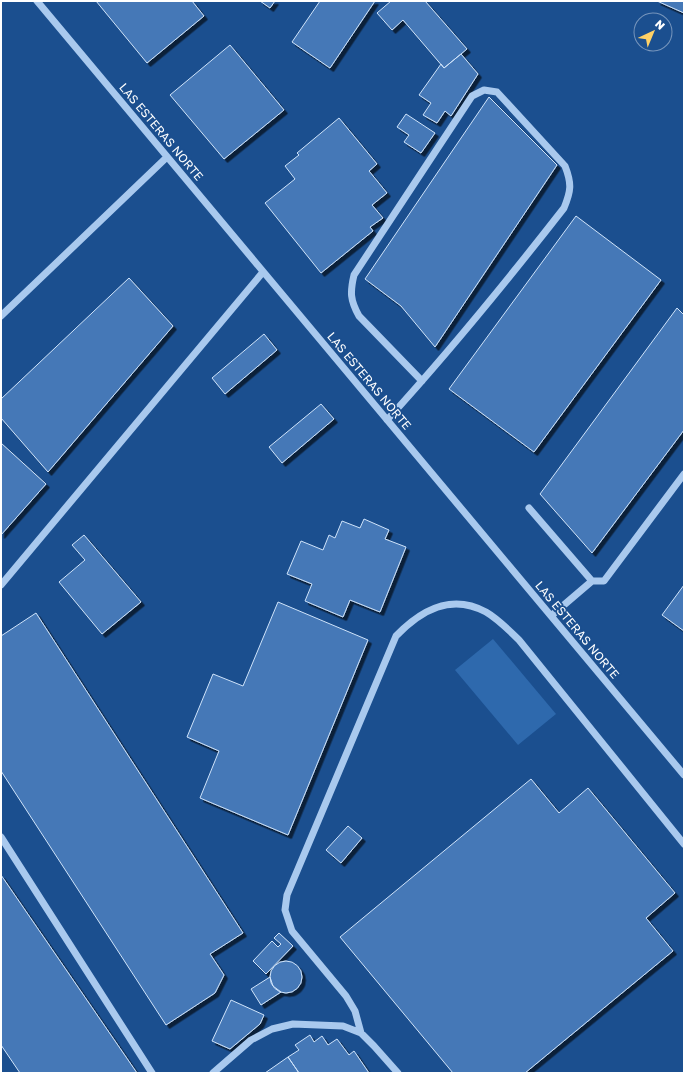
<svg xmlns="http://www.w3.org/2000/svg" width="685" height="1074" viewBox="0 0 685 1074" font-family="'Golos Text',sans-serif">
<style>
.green{fill:#2e69ad}
.building{fill:#4478b7;stroke:#cfe3fa;filter:url(#shadow)}
.lines{fill:none;stroke-linecap:round;stroke-linejoin:round}
.minor{stroke:#a9c9ee;stroke-width:7}
.labels{text-anchor:middle;stroke-width:3.5;stroke-linejoin:round;paint-order:stroke}
.street-label{font-size:12px;fill:#fff;stroke:#1b4f8f}
</style>
<defs>
<filter id="shadow"><feDropShadow dx="3.5" dy="3.5" stdDeviation="0" flood-color="#0009"/></filter>
</defs>
<rect width="100%" height="100%" fill="#1b4f8f"/>
<path class="green" d="M 493,639 L 556,714 L 518,745 L 455,670 Z"/>
<path class="building" d="M 96,1 L 192,1 L 204,16 L 147,63 Z
M 260,1 L 275,1 L 270,8 Z
M 320,1 L 375,1 L 330,68 L 292,42 Z
M 391,1 L 425,1 L 467,49 L 444,68 L 403,20 L 392,30 L 377,13 Z
M 657,1 L 684,1 L 684,13 Z
M 230,45 L 284,110 L 224,159 L 170,95 Z
M 461,54 L 478,74 L 451,116 L 445,111 L 437,123 L 423,115 L 431,103 L 419,95 L 441,64 L 444,68 Z
M 489,97 L 557,165 L 435,347 L 401,306 L 365,279 Z
M 406,114 L 435,133 L 421,153 L 404,142 L 409,135 L 397,127 Z
M 339,118 L 377,164 L 369,171 L 387,193 L 372,205 L 383,218 L 370,227 L 373,231 L 321,273 L 265,203 L 295,179 L 285,166 L 299,155 L 297,153 Z
M 576,216 L 661,280 L 534,452 L 449,389 Z
M 129,278 L 173,326 L 48,472 L 1,418 L 1,399 Z
M 677,308 L 684,315 L 684,430 L 592,553 L 540,494 Z
M 264,334 L 277,350 L 225,394 L 212,378 Z
M 321,404 L 334,419 L 282,463 L 269,447 Z
M 1,443 L 46,484 L 1,535 Z
M 364,519 L 389,530 L 385,539 L 406,547 L 380,612 L 350,600 L 343,617 L 305,601 L 312,584 L 287,574 L 301,541 L 323,550 L 329,535 L 335,538 L 342,521 L 360,528 Z
M 84,535 L 141,602 L 102,634 L 59,582 L 85,560 L 72,545 Z
M 684,585 L 684,631 L 662,615 Z
M 278,602 L 368,640 L 288,835 L 200,798 L 219,751 L 187,737 L 213,674 L 243,686 Z
M 36,613 L 243,933 L 210,954 L 224,975 L 215,993 L 166,1025 L 1,771 L 1,636 Z
M 531,779 L 559,813 L 588,788 L 675,893 L 646,918 L 673,951 L 525,1073 L 453,1073 L 340,937 Z
M 348,826 L 362,838 L 341,863 L 326,850 Z
M 1,875 L 137,1073 L 20,1073 L 1,1045 Z
M 279,933 L 293,946 L 266,974 L 253,961 L 272,941 L 278,947 L 281,944 L 274,938 Z
M270 977a16 16 0 1 1 32 0a16 16 0 1 1-32 0Z
M 270,977 L 273,986 L 281,992 L 261,1005 L 251,989 Z
M 231,1000 L 264,1015 L 260,1024 L 230,1049 L 212,1041 Z
M 310,1035 L 314,1042 L 322,1036 L 328,1045 L 337,1039 L 349,1055 L 354,1051 L 369,1073 L 299,1073 L 288,1057 L 299,1050 L 295,1045 Z
M 288,1057 L 299,1073 L 265,1073 Z"/>
<g class="lines">
<path class="minor" d="M 37,1 L 684,775
M 1,316 L 167,157
M 387,420 C 449,352 507,281 564,208 C 571,191 572,184 565,166 L 497,92 L 484,90 L 472,96 L 354,275 C 350,292 350,300 359,316 L 422,381
M 529,508 L 592,581
M 1,585 L 263,272
M 551,616 L 592,581 L 604,581 L 684,474
M 1,837 L 152,1073
M 361,1033 L 355,1011 L 346,996 L 292,931 L 285,910 L 287,895 L 396,636 C 421,610 451,593 486,612 C 498,619 509,630 519,640 L 684,844
M 213,1073 L 251,1040 L 272,1029 L 293,1024 L 343,1026 L 361,1033 L 374,1046 L 398,1073"/>
</g>
<g class="labels">
<g class="street-label">
<text transform="translate(161 132) rotate(50)" y="4">LAS ESTERAS NORTE</text>
<text transform="translate(369 381) rotate(50)" y="4">LAS ESTERAS NORTE</text>
<text transform="translate(577 630) rotate(50)" y="4">LAS ESTERAS NORTE</text>
</g>
</g>
<rect width="685" height="1074" fill="none" stroke="#ffffff" stroke-width="4"/>
<g transform="translate(653 32) rotate(44)"><circle r="19" fill="#1b4f8f" stroke="#7695bc"/>
<path d="M0-3L7 15L0 10L-7 15Z" fill="#ffd166"/>
<text y="-6" font-size="11" font-weight="bold" text-anchor="middle" fill="#ffffff">N</text>
</g>
</svg>
